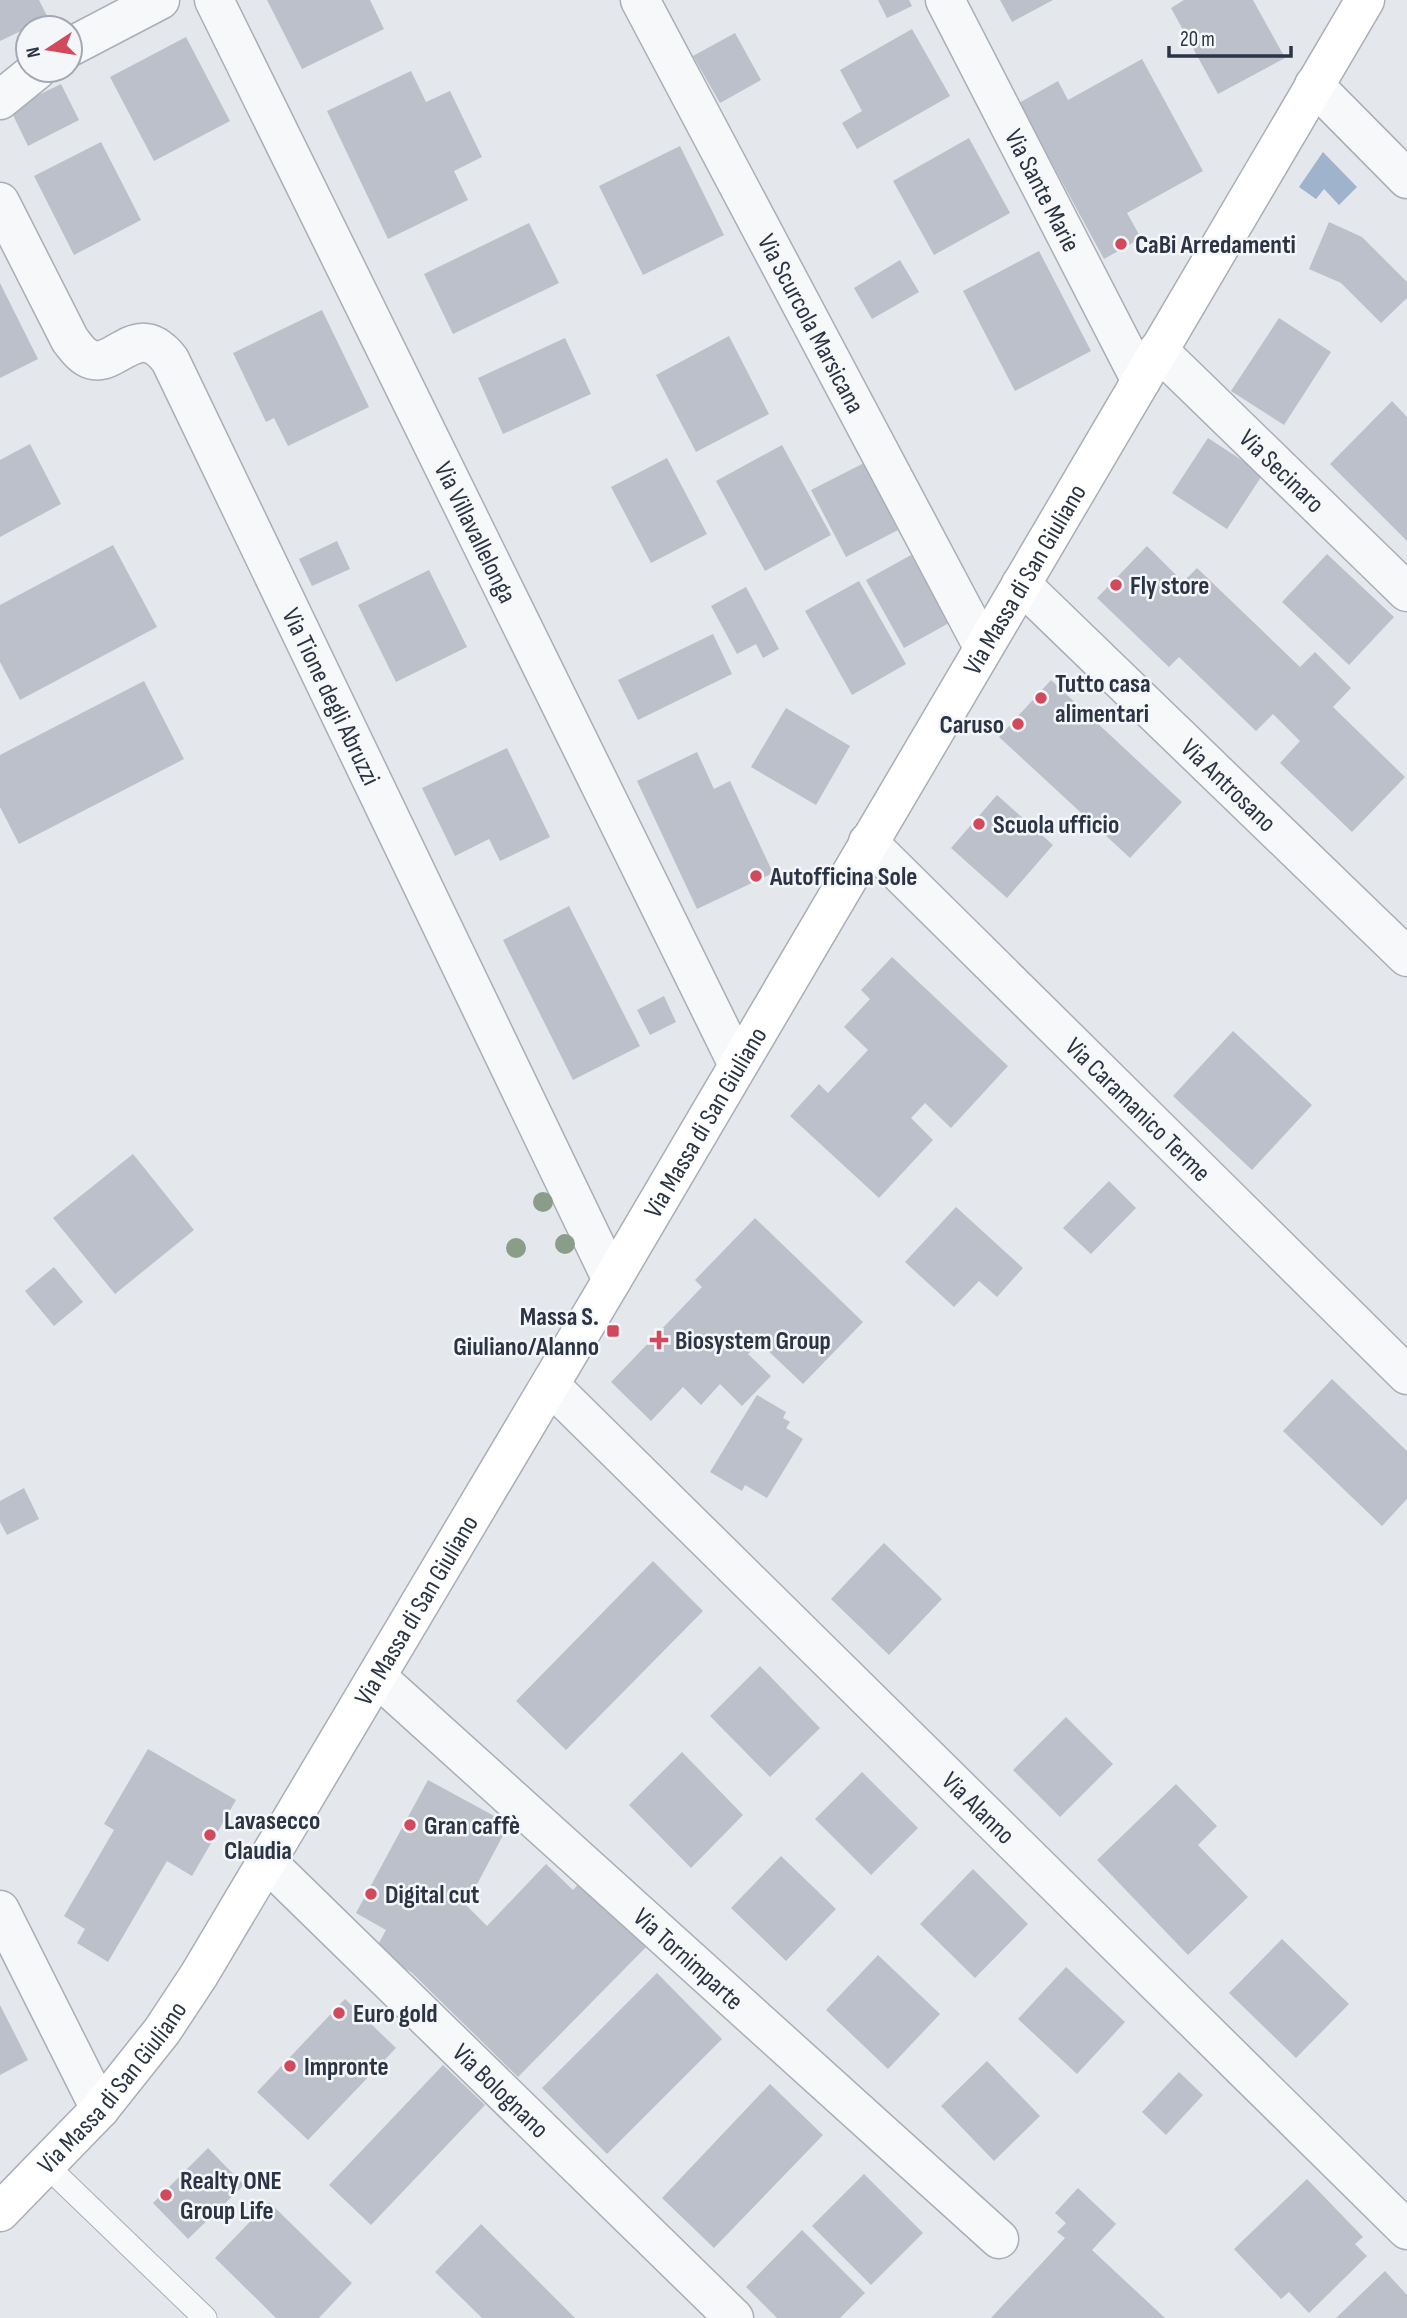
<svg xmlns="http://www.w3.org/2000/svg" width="1407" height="2318" viewBox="0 0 1407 2318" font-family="'Sofia Sans Condensed',sans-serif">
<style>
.water{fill:#9fb4cc}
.building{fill:#bbc0ca}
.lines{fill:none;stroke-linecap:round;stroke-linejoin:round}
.lane-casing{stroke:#a9aeb7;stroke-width:25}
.street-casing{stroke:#a9aeb7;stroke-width:41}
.secondary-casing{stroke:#a9aeb7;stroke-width:41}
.lane{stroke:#f7f8fa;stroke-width:23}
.street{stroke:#f7f8fa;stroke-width:38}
.secondary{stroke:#fff;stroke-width:38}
.tree{fill:#899d89}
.poi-dot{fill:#d1495b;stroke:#f4f6f9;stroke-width:2.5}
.labels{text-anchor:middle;stroke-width:5;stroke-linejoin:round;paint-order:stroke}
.street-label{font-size:26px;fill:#2b3445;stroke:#f4f6f9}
.poi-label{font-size:26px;font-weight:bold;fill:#2b3445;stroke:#f4f6f9;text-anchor:start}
</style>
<rect width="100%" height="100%" fill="#e4e7ec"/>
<path class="water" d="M 1323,152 L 1357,187 L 1339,205 L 1324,189 L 1316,199 L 1299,187 Z"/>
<path class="building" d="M 0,0 L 39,0 L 48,18 L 0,41 Z
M 267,0 L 370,0 L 384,29 L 302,69 Z
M 878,0 L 909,0 L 912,6 L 887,18 Z
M 1000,0 L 1053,0 L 1012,22 Z
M 1184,0 L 1253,0 L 1285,58 L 1218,94 L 1171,8 Z
M 912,29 L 950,96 L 857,149 L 842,123 L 862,111 L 840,70 Z
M 735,33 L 761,80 L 720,103 L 693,56 Z
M 186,37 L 230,121 L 154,161 L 110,77 Z
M 1142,59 L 1203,171 L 1127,213 L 1141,238 L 1104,259 L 1019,103 L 1058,81 L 1068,100 Z
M 411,71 L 426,102 L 450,91 L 482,157 L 454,171 L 468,200 L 388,239 L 327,111 Z
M 61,84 L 79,120 L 28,146 L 10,109 Z
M 969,138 L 1010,213 L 934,255 L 893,181 Z
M 101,142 L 141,220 L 74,255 L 34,176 Z
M 680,146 L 724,235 L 643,275 L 599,186 Z
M 1329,222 L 1362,237 L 1407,282 L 1407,298 L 1381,323 L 1341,283 L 1309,269 Z
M 529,223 L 559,283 L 453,334 L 424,274 Z
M 1039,251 L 1091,351 L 1015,391 L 963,291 Z
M 900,260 L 919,292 L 872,319 L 854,288 Z
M 0,283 L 38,359 L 0,378 Z
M 322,310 L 369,407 L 288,446 L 274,418 L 266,422 L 233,353 Z
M 1279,318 L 1331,352 L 1284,425 L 1231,391 Z
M 729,336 L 769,414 L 696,452 L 656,375 Z
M 565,338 L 591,394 L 503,434 L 478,378 Z
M 1392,401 L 1407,417 L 1407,541 L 1330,464 Z
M 1208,438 L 1263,474 L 1227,529 L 1172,493 Z
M 30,444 L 61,504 L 0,537 L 0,460 Z
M 782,445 L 831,535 L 765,571 L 716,481 Z
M 667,458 L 707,534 L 651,563 L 611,487 Z
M 864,463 L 898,530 L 846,557 L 811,490 Z
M 337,541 L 350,569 L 312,586 L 299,559 Z
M 113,545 L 157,627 L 20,700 L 0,662 L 0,605 Z
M 1147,546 L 1183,582 L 1197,568 L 1300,667 L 1315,652 L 1351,688 L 1333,707 L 1405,777 L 1352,832 L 1280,763 L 1300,741 L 1273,714 L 1256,731 L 1179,657 L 1169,667 L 1097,598 Z
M 1327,554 L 1394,617 L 1349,665 L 1282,602 Z
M 911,555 L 949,623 L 904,648 L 866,580 Z
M 429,570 L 467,647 L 396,682 L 358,605 Z
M 859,581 L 906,664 L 852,695 L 805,611 Z
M 746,587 L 779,649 L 763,658 L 756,644 L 737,654 L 711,606 Z
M 713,634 L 732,674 L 638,720 L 618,680 Z
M 1051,680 L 1182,802 L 1130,858 L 999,737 Z
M 144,681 L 184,759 L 19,844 L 0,807 L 0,755 Z
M 786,708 L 850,746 L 816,805 L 751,767 Z
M 507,748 L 550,837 L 500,861 L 489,839 L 455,856 L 422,788 Z
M 697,752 L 714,789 L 730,781 L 773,873 L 697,909 L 637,781 Z
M 997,795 L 1053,845 L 1007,898 L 951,848 Z
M 569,906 L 640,1046 L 573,1080 L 503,940 Z
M 892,957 L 1008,1066 L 951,1128 L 925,1103 L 911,1118 L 933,1140 L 879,1198 L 790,1116 L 819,1084 L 828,1093 L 868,1050 L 844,1027 L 870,999 L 861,990 Z
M 664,996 L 676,1022 L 650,1035 L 637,1010 Z
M 1233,1031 L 1312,1105 L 1252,1170 L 1173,1096 Z
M 133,1154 L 194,1230 L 115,1294 L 53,1218 Z
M 1109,1181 L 1136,1208 L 1091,1254 L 1063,1228 Z
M 956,1207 L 1023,1268 L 997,1297 L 979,1281 L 954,1307 L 905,1262 Z
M 755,1218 L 863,1322 L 803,1384 L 760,1343 L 748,1354 L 771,1376 L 742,1406 L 720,1384 L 701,1405 L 683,1387 L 651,1421 L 611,1382 L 702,1287 L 695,1280 Z
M 54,1267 L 83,1302 L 54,1326 L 25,1291 Z
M 1332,1379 L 1407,1451 L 1407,1499 L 1382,1526 L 1283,1431 Z
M 757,1395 L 786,1412 L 783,1418 L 790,1422 L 786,1428 L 803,1439 L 767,1498 L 745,1485 L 742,1491 L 710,1472 Z
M 24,1488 L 39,1519 L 7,1535 L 0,1522 L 0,1501 Z
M 884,1543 L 942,1599 L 889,1655 L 831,1599 Z
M 653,1561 L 703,1611 L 566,1750 L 516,1701 Z
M 760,1666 L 820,1728 L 770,1777 L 710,1716 Z
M 1066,1717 L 1113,1764 L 1060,1817 L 1013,1770 Z
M 148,1749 L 236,1800 L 192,1876 L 167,1861 L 108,1962 L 77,1943 L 85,1929 L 64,1916 L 114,1830 L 104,1824 Z
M 682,1752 L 743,1815 L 691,1868 L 629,1805 Z
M 862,1772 L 918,1828 L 871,1875 L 815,1819 Z
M 428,1780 L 509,1824 L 466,1905 L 487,1926 L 546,1864 L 573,1890 L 583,1879 L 650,1943 L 518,2077 L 411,1972 L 374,1952 L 386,1930 L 356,1913 Z
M 1176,1784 L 1217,1826 L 1198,1845 L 1248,1897 L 1188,1955 L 1097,1860 Z
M 781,1856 L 836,1909 L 786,1961 L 731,1908 Z
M 973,1869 L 1028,1924 L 975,1978 L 920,1924 Z
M 1282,1939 L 1349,2004 L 1296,2058 L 1229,1993 Z
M 878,1955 L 940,2014 L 888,2069 L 826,2010 Z
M 1066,1967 L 1125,2022 L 1077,2074 L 1018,2019 Z
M 657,1973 L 722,2039 L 607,2154 L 542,2088 Z
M 345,1999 L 396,2048 L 308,2140 L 257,2092 Z
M 0,2005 L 28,2060 L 0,2075 Z
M 987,2061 L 1040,2116 L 994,2161 L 941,2106 Z
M 443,2065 L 485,2105 L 371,2225 L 329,2185 Z
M 1179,2072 L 1203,2095 L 1166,2135 L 1142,2112 Z
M 770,2084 L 823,2135 L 714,2248 L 662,2198 Z
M 208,2148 L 244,2185 L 188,2239 L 153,2203 Z
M 864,2174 L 923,2233 L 871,2285 L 812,2226 Z
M 1307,2179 L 1363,2237 L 1355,2244 L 1367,2256 L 1309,2313 L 1289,2292 L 1281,2299 L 1234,2249 Z
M 1078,2188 L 1116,2224 L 1092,2250 L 1165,2318 L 991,2318 L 1065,2238 L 1057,2232 L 1066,2223 L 1055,2213 Z
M 269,2202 L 352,2283 L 319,2318 L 276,2318 L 215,2258 Z
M 481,2224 L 575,2318 L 482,2318 L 435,2272 Z
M 802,2230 L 865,2293 L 840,2318 L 777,2318 L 746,2287 Z
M 1385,2271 L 1407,2295 L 1407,2318 L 1336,2318 Z"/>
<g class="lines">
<defs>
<path id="lane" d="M 47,2166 L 205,2318"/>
<g id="street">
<path id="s1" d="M 214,0 L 738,1065"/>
<path id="s2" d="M 640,0 L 983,647"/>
<path id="s3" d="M 945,0 L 1141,381"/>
<path d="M 70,47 L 160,0"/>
<path d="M 1314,85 L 1407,179"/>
<path d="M 0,100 L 37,70"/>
<path id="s4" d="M 0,202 L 70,340 C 75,346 79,353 86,357 C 114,375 135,315 170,360 L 612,1280"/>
<path id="s5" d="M 1158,350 L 1407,592"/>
<path id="s6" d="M 1021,584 L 1407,957"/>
<path id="s7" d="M 868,842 L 1407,1375"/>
<path id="s8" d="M 550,1385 L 1407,2230"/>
<path id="s9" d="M 377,1677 L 999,2239"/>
<path id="s10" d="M 267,1862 L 734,2318"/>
<path d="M 0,1910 L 100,2109"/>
</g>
<g id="secondary">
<path id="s11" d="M 0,2212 L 100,2109 L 162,2031 L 199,1975 L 612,1280 L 1365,0"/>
</g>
</defs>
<use href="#lane" class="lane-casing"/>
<use href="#street" class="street-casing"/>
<use href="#secondary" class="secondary-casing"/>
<use href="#lane" class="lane"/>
<use href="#street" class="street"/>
<use href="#secondary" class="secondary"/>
</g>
<g class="tree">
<circle cx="543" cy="1202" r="10"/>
<circle cx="565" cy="1244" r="10"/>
<circle cx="516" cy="1248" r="10"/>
</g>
<g class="poi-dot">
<circle cx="1121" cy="244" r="7"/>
<circle cx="1116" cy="585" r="7"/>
<circle cx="1041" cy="698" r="7"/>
<circle cx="1018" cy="724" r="7"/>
<circle cx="979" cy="824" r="7"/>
<circle cx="756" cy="876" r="7"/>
<rect x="606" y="1324" width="14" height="14" rx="3.5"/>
<path d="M655.5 1329.5h7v7h7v7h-7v7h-7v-7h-7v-7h7z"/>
<circle cx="410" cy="1825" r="7"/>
<circle cx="210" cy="1835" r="7"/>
<circle cx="371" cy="1894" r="7"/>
<circle cx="339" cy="2013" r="7"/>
<circle cx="290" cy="2066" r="7"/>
<circle cx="166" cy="2195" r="7"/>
</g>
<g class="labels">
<g class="street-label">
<text dy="9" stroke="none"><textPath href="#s3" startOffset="214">Via Sante Marie</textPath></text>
<text dy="9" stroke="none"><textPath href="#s2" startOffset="366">Via Scurcola Marsicana</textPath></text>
<text dy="9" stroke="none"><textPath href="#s5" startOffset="173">Via Secinaro</textPath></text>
<text dy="9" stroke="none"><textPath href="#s1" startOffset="593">Via Villavallelonga</textPath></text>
<text dy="9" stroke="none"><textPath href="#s11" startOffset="1932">Via Massa di San Giuliano</textPath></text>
<text dy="9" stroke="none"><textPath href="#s4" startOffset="646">Via Tione degli Abruzzi</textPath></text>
<text dy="9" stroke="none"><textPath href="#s6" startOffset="289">Via Antrosano</textPath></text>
<text dy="9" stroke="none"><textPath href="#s7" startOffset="380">Via Caramanico Terme</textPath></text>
<text dy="9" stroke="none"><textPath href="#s11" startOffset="1302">Via Massa di San Giuliano</textPath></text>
<text dy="9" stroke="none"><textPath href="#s11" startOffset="735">Via Massa di San Giuliano</textPath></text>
<text dy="9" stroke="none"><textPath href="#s8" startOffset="602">Via Alanno</textPath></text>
<text dy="9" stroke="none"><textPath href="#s9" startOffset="420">Via Tornimparte</textPath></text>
<text dy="9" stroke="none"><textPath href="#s11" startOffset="168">Via Massa di San Giuliano</textPath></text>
<text dy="9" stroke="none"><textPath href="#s10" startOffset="327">Via Bolognano</textPath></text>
</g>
<g class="poi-label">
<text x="1135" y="253">CaBi Arredamenti</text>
<text x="1130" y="594">Fly store</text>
<text x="1055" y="692">Tutto casa<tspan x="1055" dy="30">alimentari</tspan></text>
<text x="1004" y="733" text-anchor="end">Caruso</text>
<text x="993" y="833">Scuola ufficio</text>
<text x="770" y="885">Autofficina Sole</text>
<text x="599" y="1325" text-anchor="end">Massa S.<tspan x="599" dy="30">Giuliano/Alanno</tspan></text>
<text x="675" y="1349">Biosystem Group</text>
<text x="224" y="1829">Lavasecco<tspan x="224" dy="30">Claudia</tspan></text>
<text x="424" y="1834">Gran caffè</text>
<text x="385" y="1903">Digital cut</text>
<text x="353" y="2022">Euro gold</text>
<text x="304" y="2075">Impronte</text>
<text x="180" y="2189">Realty ONE<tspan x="180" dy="30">Group Life</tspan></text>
</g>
</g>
<g transform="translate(49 49) rotate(258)"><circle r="33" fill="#f4f6f9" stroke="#a4a8b1" stroke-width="2"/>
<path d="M0-5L12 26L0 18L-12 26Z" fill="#d1495b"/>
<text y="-10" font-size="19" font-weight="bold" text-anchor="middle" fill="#2b3445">N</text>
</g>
<path d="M1169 46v10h122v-10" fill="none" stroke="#2b3445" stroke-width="3.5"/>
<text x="1180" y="46" font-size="21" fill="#2b3445" stroke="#f4f6f9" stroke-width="5" paint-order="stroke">20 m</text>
</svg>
